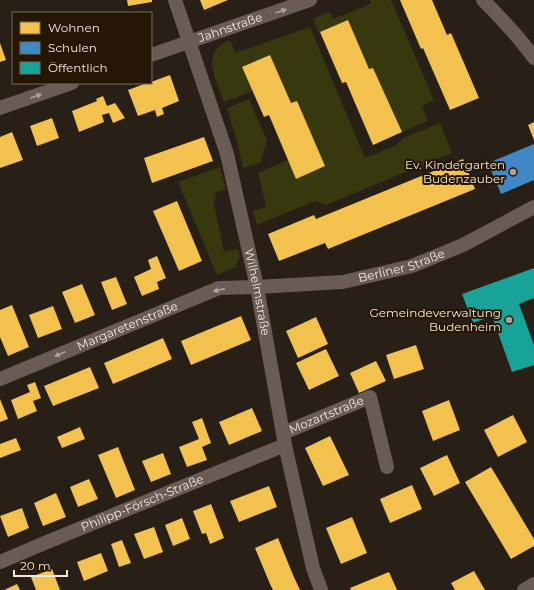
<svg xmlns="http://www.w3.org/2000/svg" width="534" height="590" viewBox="0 0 534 590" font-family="Montserrat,sans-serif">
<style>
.green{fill:#38380f}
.homes{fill:#f2c14e}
.schools{fill:#3f88c5}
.public{fill:#17a398}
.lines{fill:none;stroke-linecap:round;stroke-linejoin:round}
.street{stroke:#6b5b55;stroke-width:14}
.oneway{fill:#afa29a}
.poi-dot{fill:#aca298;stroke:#261606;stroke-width:1.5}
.labels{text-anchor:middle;stroke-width:4;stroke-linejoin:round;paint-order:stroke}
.street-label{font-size:12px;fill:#f3e8de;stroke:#261606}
.poi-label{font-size:12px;fill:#f3e8de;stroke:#261606;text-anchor:end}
</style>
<rect width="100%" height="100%" fill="#281f17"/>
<path class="green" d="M 370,0 L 391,0 L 434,100 L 422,106 L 428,121 L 402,132 L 373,68 L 369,69 L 348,21 L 319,33 L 313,19 L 330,12 L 333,19 L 371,4 Z
M 310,27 L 365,158 L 397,145 L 403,138 L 440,123 L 452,153 L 326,205 L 315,201 L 257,225 L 253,211 L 266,207 L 258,173 L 288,160 L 296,178 L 325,166 L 291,103 L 270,55 L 242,67 L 253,91 L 224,102 C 216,79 199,52 230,40 L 235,53 Z
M 249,99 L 267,141 L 260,163 L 243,168 L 239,149 L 227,108 Z
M 220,167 L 226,190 L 215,192 L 216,199 L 213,199 L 224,252 L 239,249 L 240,257 L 235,267 L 217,275 L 178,182 Z"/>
<path class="homes" d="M 127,0 L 152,0 L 152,2 L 128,6 Z
M 200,0 L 228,0 L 204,10 Z
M 400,0 L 432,0 L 447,35 L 451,33 L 479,98 L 450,110 L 423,48 L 421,49 Z
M 348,20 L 369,69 L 373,68 L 402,132 L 373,145 L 346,82 L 342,83 L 320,32 Z
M 0,43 L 6,60 L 0,62 Z
M 270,55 L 291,103 L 297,101 L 325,166 L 296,179 L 269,115 L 264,117 L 242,67 Z
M 170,75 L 179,101 L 162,108 L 164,114 L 157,117 L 155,110 L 138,116 L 128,90 L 147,83 L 151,83 L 151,82 Z
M 103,96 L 107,106 L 115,103 L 125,118 L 113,123 L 109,113 L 102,115 L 104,122 L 79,132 L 72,111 L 97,101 L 96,99 Z
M 52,118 L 59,138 L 37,146 L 30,126 Z
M 534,122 L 534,140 L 528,125 Z
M 12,132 L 23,160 L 0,168 L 0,137 Z
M 204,137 L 213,161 L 152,183 L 144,158 Z
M 463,159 L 475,189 L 328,249 L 325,243 L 279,261 L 268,234 L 314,215 L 316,219 Z
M 177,201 L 202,261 L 179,271 L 153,211 Z
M 157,256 L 166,278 L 157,282 L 159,289 L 142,296 L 134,277 L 151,269 L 148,260 Z
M 116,277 L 127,304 L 112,310 L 101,282 Z
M 82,284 L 95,315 L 75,323 L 62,292 Z
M 12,305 L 29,347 L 8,356 L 0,337 L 0,310 Z
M 53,306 L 62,329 L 38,338 L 29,315 Z
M 241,316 L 251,340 L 191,365 L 181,341 Z
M 316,317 L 328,344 L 298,358 L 286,331 Z
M 163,338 L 172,359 L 113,384 L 104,363 Z
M 416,345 L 424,369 L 394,379 L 386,355 Z
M 326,349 L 339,376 L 309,390 L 296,363 Z
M 376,361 L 386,381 L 359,393 L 350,373 Z
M 90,367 L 99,388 L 53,406 L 44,386 Z
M 35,382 L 41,398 L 33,401 L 37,411 L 18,419 L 11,400 L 30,392 L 27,385 Z
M 0,399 L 8,419 L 0,422 Z
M 449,400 L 460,430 L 433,441 L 422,411 Z
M 252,408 L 262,431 L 229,445 L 219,422 Z
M 513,415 L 527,442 L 498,457 L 484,430 Z
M 202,418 L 211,443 L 202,447 L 207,460 L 187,467 L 179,447 L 199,439 L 192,422 Z
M 80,427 L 85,439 L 62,448 L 57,437 Z
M 330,436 L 349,475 L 323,486 L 305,448 Z
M 16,438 L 21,450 L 0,458 L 0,444 Z
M 118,447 L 135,490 L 116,498 L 98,455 Z
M 163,453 L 171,474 L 151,482 L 142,461 Z
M 447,455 L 460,483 L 434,496 L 420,468 Z
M 491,467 L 534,539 L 534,546 L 511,559 L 465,482 Z
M 89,479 L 98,499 L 78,507 L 70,487 Z
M 412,485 L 422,509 L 390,523 L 380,499 Z
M 269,486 L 277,507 L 239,522 L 230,501 Z
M 56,493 L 66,517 L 43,526 L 34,503 Z
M 211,504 L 224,538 L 210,544 L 206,533 L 202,534 L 193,511 Z
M 22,508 L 29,528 L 8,537 L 0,516 Z
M 352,517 L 367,553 L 341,564 L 326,528 Z
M 182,518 L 190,539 L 173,546 L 165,525 Z
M 154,527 L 163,552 L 144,559 L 134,534 Z
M 278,538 L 293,575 L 300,590 L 273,590 L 270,584 L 255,548 Z
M 122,540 L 131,563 L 119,567 L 111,544 Z
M 101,553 L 108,571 L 84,581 L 77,562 Z
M 52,569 L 60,590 L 36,590 L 31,577 Z
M 474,571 L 485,590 L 455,590 L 451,583 Z
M 389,572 L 397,590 L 351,590 L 350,588 Z
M 17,584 L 20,590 L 4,590 Z"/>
<path class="schools" d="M 534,144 L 534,180 L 501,194 L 488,163 Z"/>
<path class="public" d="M 534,268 L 534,298 L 519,304 L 534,345 L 534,365 L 512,372 L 492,316 L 473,323 L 462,294 Z"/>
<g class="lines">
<g class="street">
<path id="s1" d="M 175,0 L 227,154 L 257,287 L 285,445 L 313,568 L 321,590"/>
<path d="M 483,0 C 501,18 519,37 534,58"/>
<path id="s2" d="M 151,55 L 310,0"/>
<path d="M 0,108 L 72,83"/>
<path id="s3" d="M 0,379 L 219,288 L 257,287 L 343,282 L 412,266 L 463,245 L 534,207"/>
<path id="s4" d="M 283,433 L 370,397 L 387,467"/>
<path id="s5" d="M 0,562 L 47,542 L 285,445"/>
<path d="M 524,590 L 534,584"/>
</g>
</g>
<defs><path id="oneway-solid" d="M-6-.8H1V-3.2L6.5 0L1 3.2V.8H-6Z"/></defs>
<g class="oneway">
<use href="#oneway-solid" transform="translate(281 11) rotate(-19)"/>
<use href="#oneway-solid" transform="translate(36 96) rotate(-19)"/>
<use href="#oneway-solid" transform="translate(219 290) rotate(167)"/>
<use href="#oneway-solid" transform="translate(60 354) rotate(157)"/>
</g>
<g class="poi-dot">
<circle cx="513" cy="172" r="4"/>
<circle cx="509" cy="320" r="4"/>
</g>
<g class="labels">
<g class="street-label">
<text dy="4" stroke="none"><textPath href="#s2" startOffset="84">Jahnstraße</textPath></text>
<text dy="4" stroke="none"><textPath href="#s3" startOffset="422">Berliner Straße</textPath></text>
<text dy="4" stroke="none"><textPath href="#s1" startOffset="304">Wilhelmstraße</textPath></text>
<text dy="4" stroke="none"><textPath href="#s3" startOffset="138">Margaretenstraße</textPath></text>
<text dy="4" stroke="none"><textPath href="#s4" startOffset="47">Mozartstraße</textPath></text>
<text dy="4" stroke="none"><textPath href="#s5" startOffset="154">Philipp-Försch-Straße</textPath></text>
</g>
<g class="poi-label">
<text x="505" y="169">Ev. Kindergarten<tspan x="505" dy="14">Budenzauber</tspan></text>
<text x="501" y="317">Gemeindeverwaltung<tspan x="501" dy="14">Budenheim</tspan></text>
</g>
</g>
<rect x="12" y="12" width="140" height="72" fill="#261606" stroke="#786a5c"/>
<rect x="20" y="22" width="20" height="12" fill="#f2c14e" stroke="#786a5c"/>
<text x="48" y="32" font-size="12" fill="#f3e8de">Wohnen</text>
<rect x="20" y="42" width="20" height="12" fill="#3f88c5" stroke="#786a5c"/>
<text x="48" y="52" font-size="12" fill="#f3e8de">Schulen</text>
<rect x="20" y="62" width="20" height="12" fill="#17a398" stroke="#786a5c"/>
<text x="48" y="72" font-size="12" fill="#f3e8de">Öffentlich</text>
<path d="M14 570v6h53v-6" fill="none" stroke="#f3e8de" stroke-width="2"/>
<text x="20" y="570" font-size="12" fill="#f3e8de" stroke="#261606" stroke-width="3" paint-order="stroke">20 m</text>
</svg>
